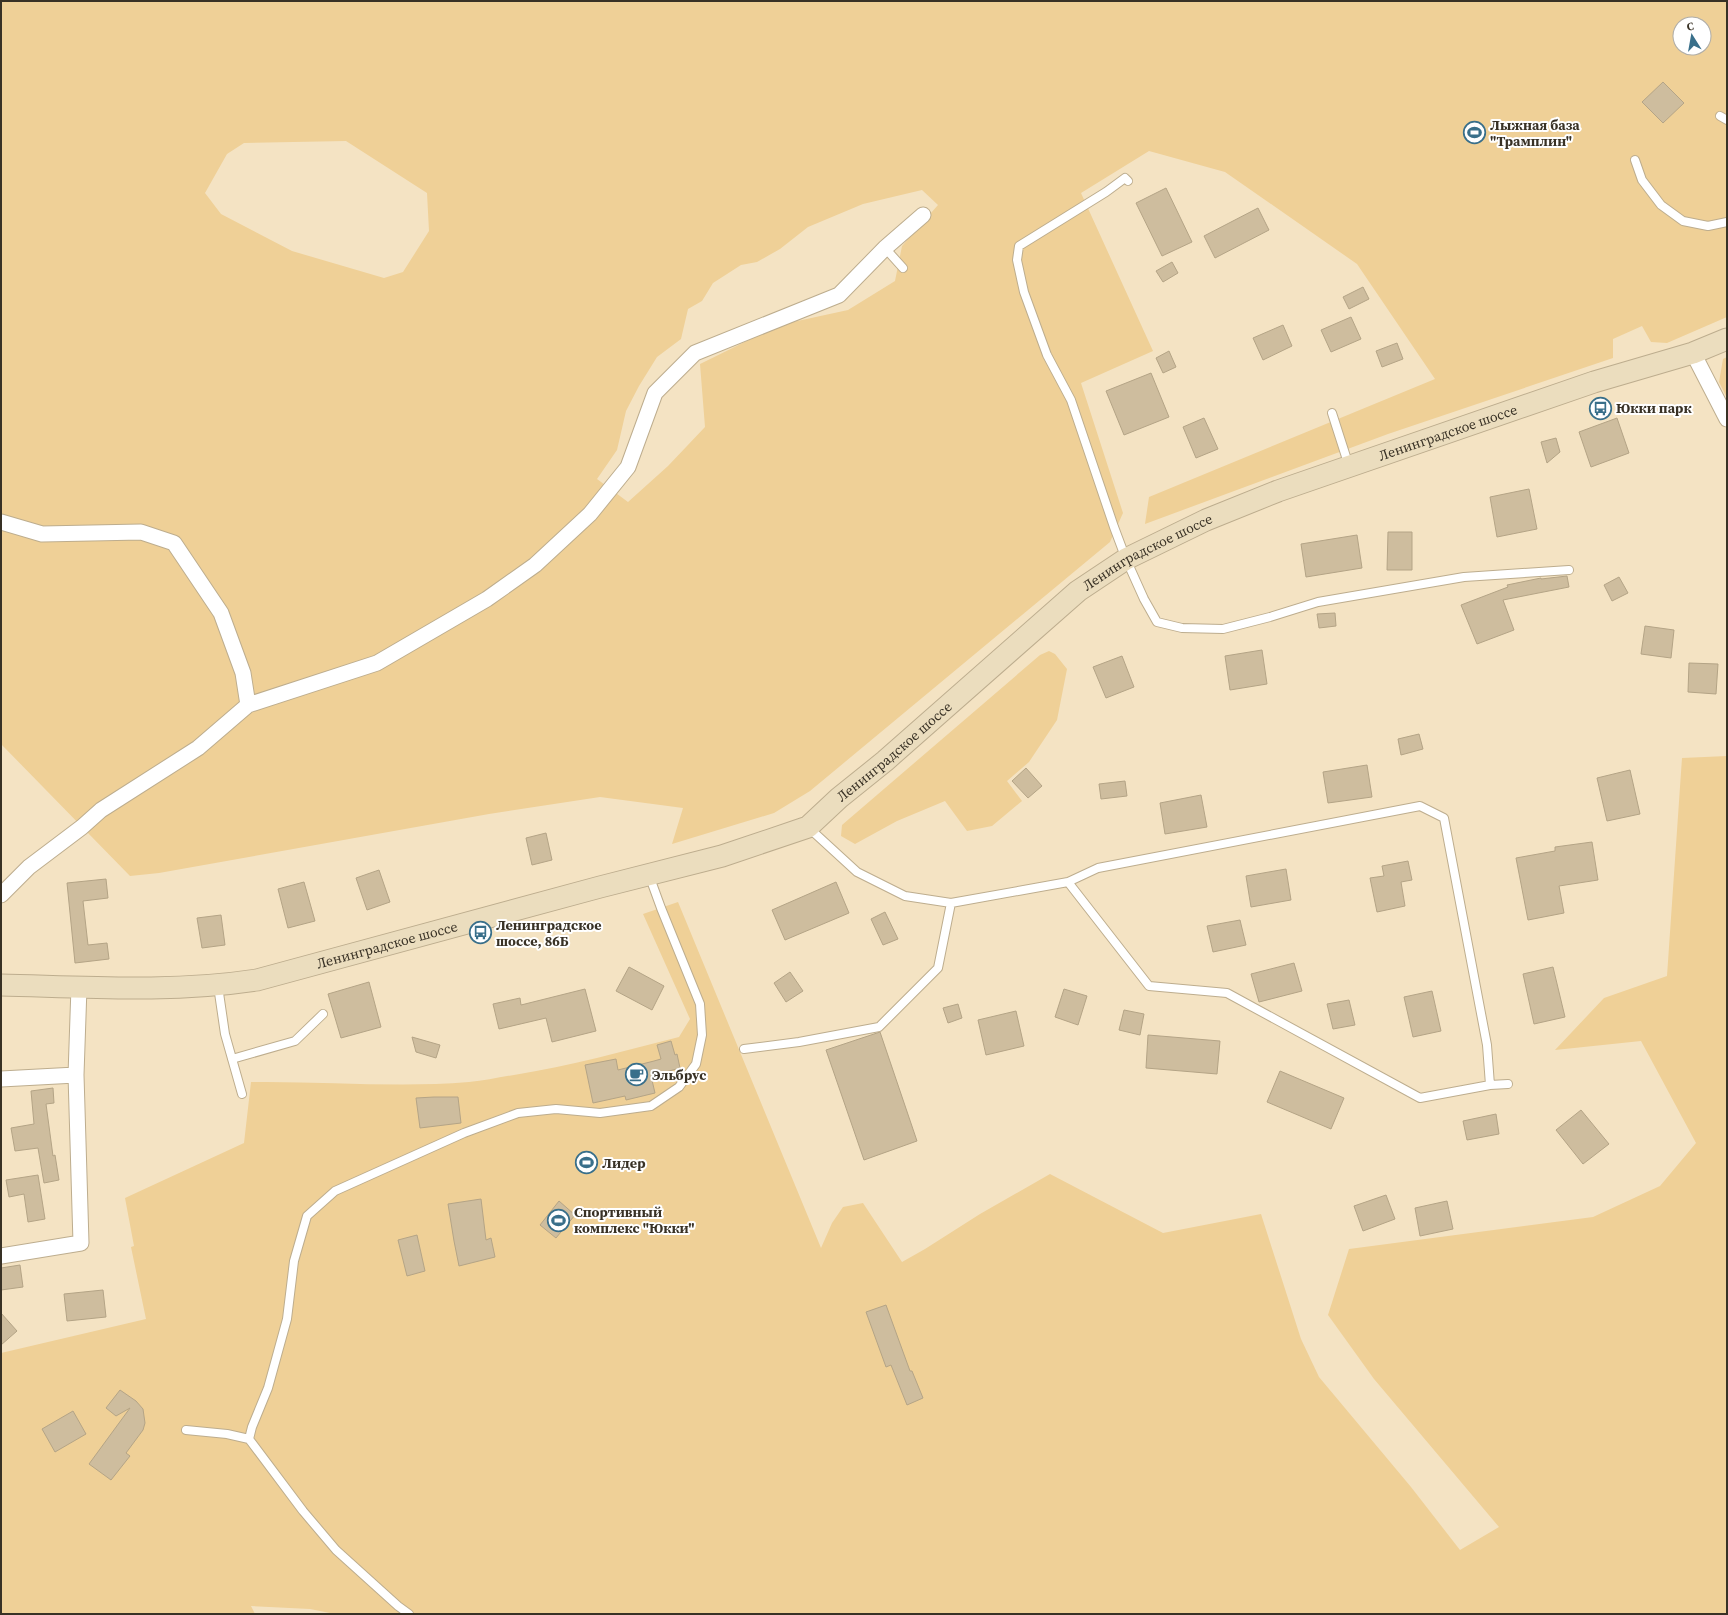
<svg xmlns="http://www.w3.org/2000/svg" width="1728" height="1615" viewBox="0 0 1728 1615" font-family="'Source Serif 4',serif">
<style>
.green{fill:#efd097;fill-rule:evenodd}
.building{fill:#cebd9e;stroke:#b4a486}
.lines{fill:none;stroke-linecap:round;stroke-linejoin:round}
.lane-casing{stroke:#bdad8e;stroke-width:10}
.street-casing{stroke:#bdad8e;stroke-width:17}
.secondary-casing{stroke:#bdad8e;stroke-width:23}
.lane{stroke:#fff;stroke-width:8}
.street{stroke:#fff;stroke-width:15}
.secondary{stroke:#ebddbe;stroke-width:21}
.labels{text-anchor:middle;stroke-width:4;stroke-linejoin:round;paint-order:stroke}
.poi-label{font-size:14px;font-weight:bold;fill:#383125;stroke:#fff;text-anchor:start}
.street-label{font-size:14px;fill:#383125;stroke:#fff}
</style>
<rect width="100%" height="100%" fill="#f4e3c3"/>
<path class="green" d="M 1,1 L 1727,1 L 1727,317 L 1667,343 L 1651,342 L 1642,326 L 1613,339 L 1613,358 L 1388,434 L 1145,524 L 1149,497 L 1435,379 L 1357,264 L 1225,172 L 1149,151 L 1081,193 L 1153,351 L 1081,383 L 1123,513 L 1110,542 L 810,791 L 774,813 L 672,844 L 683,808 L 600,797 L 489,814 L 159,873 L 130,876 L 1,744 ZM 1680,24 L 1704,24 L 1704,48 L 1680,48 ZM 346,141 L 427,193 L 429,231 L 403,272 L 384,278 L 292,251 L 221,214 L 205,193 L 227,154 L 244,143 ZM 922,190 L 938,205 L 902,246 L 895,281 L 848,310 L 779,325 L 700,364 L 705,427 L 668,466 L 628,502 L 597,479 L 617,450 L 626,411 L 639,386 L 657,357 L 681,339 L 688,309 L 702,301 L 713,283 L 741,265 L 757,262 L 780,249 L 808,227 L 863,204 Z
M 1727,357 L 1727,398 L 1719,382 L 1723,359 Z
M 1049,651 L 1055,654 L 1067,669 L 1057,720 L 1029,762 L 1007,781 L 1022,801 L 992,826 L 967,831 L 945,801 L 897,821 L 855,844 L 841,836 L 842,825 L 1040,655 Z
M 1727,756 L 1727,1614 L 335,1614 L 310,1609 L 251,1606 L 255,1614 L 1,1614 L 1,1353 L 146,1319 L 131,1247 L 134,1246 L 125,1198 L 244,1143 L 251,1082 C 324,1081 397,1088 469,1082 C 484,1081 499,1077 514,1075 C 570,1066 624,1051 679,1037 L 690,1019 L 643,914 L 678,902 L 821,1248 L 832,1223 L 843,1207 L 863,1203 L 902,1262 L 925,1249 L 980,1214 L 1050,1174 L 1163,1233 L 1261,1214 L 1301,1339 L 1319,1377 L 1411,1487 L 1460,1550 L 1499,1527 L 1374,1379 L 1328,1315 L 1349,1249 L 1593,1217 L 1660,1186 L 1696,1143 L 1641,1041 L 1555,1050 L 1604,998 L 1667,976 L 1682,758 Z"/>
<path class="building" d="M 1663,82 L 1684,103 L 1663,123 L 1642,102 Z
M 1166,188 L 1192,242 L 1162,256 L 1136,203 Z
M 1258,208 L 1269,230 L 1215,258 L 1204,236 Z
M 1172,262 L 1178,273 L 1163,282 L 1156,271 Z
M 1363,287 L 1369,299 L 1349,309 L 1343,297 Z
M 1351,317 L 1361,339 L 1331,352 L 1321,330 Z
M 1283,325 L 1292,346 L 1263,360 L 1253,338 Z
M 1397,343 L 1403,359 L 1382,367 L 1376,351 Z
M 1169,351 L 1176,367 L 1163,373 L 1156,358 Z
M 1151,373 L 1169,417 L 1124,435 L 1106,391 Z
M 1204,418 L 1218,449 L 1196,458 L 1183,427 Z
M 1617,418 L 1629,453 L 1591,467 L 1579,432 Z
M 1556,438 L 1560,452 L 1547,463 L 1541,442 Z
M 1529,489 L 1537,529 L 1497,537 L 1490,497 Z
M 1388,532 L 1412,532 L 1412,570 L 1387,570 Z
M 1357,535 L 1362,568 L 1306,577 L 1301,544 Z
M 1567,576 L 1569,587 L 1503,600 L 1514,630 L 1477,644 L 1461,605 L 1508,587 L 1507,585 L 1541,578 L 1541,579 Z
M 1619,577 L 1628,593 L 1612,601 L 1604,585 Z
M 1335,613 L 1336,626 L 1319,628 L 1317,614 Z
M 1645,626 L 1674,630 L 1671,658 L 1641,654 Z
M 1262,650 L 1267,684 L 1230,690 L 1225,656 Z
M 1122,656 L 1134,687 L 1106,698 L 1093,667 Z
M 1689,663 L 1718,664 L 1716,694 L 1688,692 Z
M 1419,734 L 1423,749 L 1401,755 L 1398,739 Z
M 1367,765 L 1372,797 L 1328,803 L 1323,772 Z
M 1026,768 L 1042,786 L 1028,798 L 1012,781 Z
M 1630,770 L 1640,814 L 1607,821 L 1597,778 Z
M 1125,781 L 1127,796 L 1101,799 L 1099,784 Z
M 1201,795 L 1207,827 L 1165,834 L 1160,803 Z
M 546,833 L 552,860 L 532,865 L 526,838 Z
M 1592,842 L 1598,880 L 1559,886 L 1564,913 L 1528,920 L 1516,858 L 1555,851 L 1555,847 Z
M 1408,861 L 1412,880 L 1401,882 L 1405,906 L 1377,912 L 1370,878 L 1384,876 L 1382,866 Z
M 1286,869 L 1291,900 L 1251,907 L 1246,876 Z
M 379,870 L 390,902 L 367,910 L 356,878 Z
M 106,879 L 108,898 L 83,901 L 88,945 L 107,943 L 109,959 L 75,963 L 67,883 Z
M 304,882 L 315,921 L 288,928 L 278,889 Z
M 836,882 L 849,913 L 785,940 L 772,910 Z
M 885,912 L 898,939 L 883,945 L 871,919 Z
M 221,915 L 225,945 L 202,948 L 197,918 Z
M 1240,920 L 1246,945 L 1213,952 L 1207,926 Z
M 1294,963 L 1302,991 L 1259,1002 L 1251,974 Z
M 629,967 L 664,986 L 652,1010 L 616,991 Z
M 1553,967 L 1565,1017 L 1534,1024 L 1523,974 Z
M 790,972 L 803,991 L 786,1002 L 774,983 Z
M 369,982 L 381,1027 L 341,1038 L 328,994 Z
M 585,989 L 596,1031 L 552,1042 L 546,1018 L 499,1029 L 493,1004 L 520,998 L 521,1005 Z
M 1064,989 L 1087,996 L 1078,1025 L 1055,1017 Z
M 1432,991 L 1441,1031 L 1413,1037 L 1404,997 Z
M 1349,1000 L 1355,1025 L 1333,1029 L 1327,1004 Z
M 958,1004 L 962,1018 L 948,1023 L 943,1008 Z
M 1124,1010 L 1144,1014 L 1140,1035 L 1119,1030 Z
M 1016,1011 L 1024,1046 L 986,1055 L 978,1020 Z
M 880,1032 L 917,1141 L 864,1160 L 826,1050 Z
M 1148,1035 L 1220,1041 L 1217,1074 L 1146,1068 Z
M 412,1037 L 440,1045 L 436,1058 L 416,1052 Z
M 671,1041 L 675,1055 L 677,1054 L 680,1068 L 651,1076 L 655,1093 L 626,1100 L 625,1096 L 593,1103 L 585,1065 L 616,1059 L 618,1070 L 654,1061 L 661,1059 L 657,1045 Z
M 1280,1071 L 1344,1098 L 1331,1129 L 1267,1102 Z
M 53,1088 L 54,1103 L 46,1104 L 53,1156 L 55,1155 L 59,1180 L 44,1183 L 38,1148 L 15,1151 L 11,1128 L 34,1124 L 31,1091 Z
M 434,1097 L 458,1097 L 461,1123 L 420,1128 L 416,1098 Z
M 1581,1110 L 1609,1144 L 1583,1164 L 1556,1130 Z
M 1496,1114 L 1499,1134 L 1467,1140 L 1463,1121 Z
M 38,1175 L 45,1219 L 28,1222 L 24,1194 L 9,1197 L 6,1180 Z
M 1386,1195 L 1395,1219 L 1363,1231 L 1354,1206 Z
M 481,1199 L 486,1240 L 491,1238 L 495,1257 L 459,1266 L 454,1241 L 448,1204 Z
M 559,1201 L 575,1215 L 556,1238 L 540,1225 Z
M 1447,1201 L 1453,1229 L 1420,1236 L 1415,1208 Z
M 417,1235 L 425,1271 L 407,1276 L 398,1240 Z
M 20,1265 L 23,1287 L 1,1290 L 1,1268 Z
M 103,1290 L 106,1317 L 67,1321 L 64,1294 Z
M 886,1305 L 910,1371 L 912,1371 L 923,1398 L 907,1405 L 891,1365 L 886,1367 L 866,1312 Z
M 1,1313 L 17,1331 L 1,1345 Z
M 120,1390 L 136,1401 L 143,1409 L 145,1423 L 143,1430 L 126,1453 L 130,1456 L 111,1480 L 89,1464 L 130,1408 L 116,1416 L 106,1408 Z
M 73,1411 L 86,1434 L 55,1452 L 42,1429 Z"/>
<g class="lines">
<defs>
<path id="lane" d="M 1720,116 L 1727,120
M 1635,160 L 1642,180 L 1661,205 L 1683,221 L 1708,226 L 1727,222
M 1128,181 L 1125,178 L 1106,192 L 1019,246 L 1017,260 L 1024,292 L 1047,355 L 1071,400 L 1114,527 L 1126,559 L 1144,599 L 1157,622 L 1182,628 L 1223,629 L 1270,617 L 1318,602 L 1464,577 L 1569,570
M 885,248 L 903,268
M 1332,413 L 1349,466
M 809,828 L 857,872 L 905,896 L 951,903 L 1068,882 L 1098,868 L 1420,806 L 1444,818 L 1487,1045 L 1490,1085
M 1068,882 L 1149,986 L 1227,993 L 1420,1098 L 1490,1085 L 1508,1084
M 218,986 L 225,1034 L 242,1094
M 744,1049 L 799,1042 L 879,1027 L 938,968 L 951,903
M 232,1059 L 295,1041 L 323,1014
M 186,1430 L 227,1434 L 249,1439 L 303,1511 L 336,1550 L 398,1606 L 409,1614
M 249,1439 L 252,1427 L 268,1388 L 287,1319 L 294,1261 L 307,1216 L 335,1191 L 464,1133 L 518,1113 L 556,1109 L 600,1113 L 651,1106 L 679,1087 L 696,1064 L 702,1035 L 700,1004 L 661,908 L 649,875"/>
<path id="street" d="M 1693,353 L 1727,419
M 1,522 L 42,534 L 141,532 L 174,543 L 221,613 L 243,673 L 248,705 L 198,748 L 101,810 L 82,827 L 29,867 L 1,895
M 248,705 L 377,663 L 487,599 L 535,565 L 590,514 L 628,467 L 655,393 L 695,353 L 839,295 L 885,248 L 923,215
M 1,1079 L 76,1075 L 79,987
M 1,1256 L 81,1243 L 76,1075"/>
<g id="secondary">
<path id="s1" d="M 1,985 C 86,987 172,993 257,980 L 600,887 L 722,856 L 808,827 L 839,798 L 885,761 L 1078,591 L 1126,559 L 1206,520 L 1278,491 L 1594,382 L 1693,353 L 1727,339"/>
</g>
</defs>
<use href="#lane" class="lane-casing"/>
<use href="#street" class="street-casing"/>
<use href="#secondary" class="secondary-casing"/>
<use href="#lane" class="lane"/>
<use href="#street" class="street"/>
<use href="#secondary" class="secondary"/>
</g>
<defs>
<symbol id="stadium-ring" viewBox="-11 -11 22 22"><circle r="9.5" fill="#fff" stroke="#396f8a" stroke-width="1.5"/><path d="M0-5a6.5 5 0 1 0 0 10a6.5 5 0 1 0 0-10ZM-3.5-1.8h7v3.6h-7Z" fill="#396f8a"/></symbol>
<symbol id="bus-ring" viewBox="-11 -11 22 22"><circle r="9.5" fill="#fff" stroke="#396f8a" stroke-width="1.5"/><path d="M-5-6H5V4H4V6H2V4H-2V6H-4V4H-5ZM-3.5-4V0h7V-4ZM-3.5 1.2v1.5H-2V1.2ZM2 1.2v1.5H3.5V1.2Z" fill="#396f8a"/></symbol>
<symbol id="cafe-ring" viewBox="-11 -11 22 22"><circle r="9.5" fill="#fff" stroke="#396f8a" stroke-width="1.5"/><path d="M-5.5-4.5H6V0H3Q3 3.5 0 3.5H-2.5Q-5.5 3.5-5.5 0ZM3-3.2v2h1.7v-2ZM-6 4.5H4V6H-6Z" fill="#396f8a"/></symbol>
</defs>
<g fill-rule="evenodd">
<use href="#stadium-ring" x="1462" y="120" width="25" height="25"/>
<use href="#bus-ring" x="1588" y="396" width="25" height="25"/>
<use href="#bus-ring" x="468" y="920" width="25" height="25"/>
<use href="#cafe-ring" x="624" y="1062" width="25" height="25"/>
<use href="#stadium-ring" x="574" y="1150" width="25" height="25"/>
<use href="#stadium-ring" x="546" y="1208" width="25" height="25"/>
</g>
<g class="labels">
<g class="poi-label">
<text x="1490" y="130">Лыжная база<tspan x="1490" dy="16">"Трамплин"</tspan></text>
<text x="1616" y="413">Юкки парк</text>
<text x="496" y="930">Ленинградское<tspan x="496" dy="16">шоссе, 86Б</tspan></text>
<text x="652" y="1080">Эльбрус</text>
<text x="602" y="1168">Лидер</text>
<text x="574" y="1217">Спортивный<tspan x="574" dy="16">комплекс "Юкки"</tspan></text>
</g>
<g class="street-label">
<text dy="5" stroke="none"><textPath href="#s1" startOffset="1591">Ленинградское шоссе</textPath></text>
<text dy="5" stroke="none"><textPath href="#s1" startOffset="1267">Ленинградское шоссе</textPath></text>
<text dy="5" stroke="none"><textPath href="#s1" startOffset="943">Ленинградское шоссе</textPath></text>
<text dy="5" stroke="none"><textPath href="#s1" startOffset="391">Ленинградское шоссе</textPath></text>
</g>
</g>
<rect width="1728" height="1615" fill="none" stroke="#383125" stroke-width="4"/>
<g transform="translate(1692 36) rotate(349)"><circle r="19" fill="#ffffff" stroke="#afada8"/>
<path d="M0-3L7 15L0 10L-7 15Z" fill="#396f8a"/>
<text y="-6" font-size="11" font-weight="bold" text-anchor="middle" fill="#383125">С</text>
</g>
</svg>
